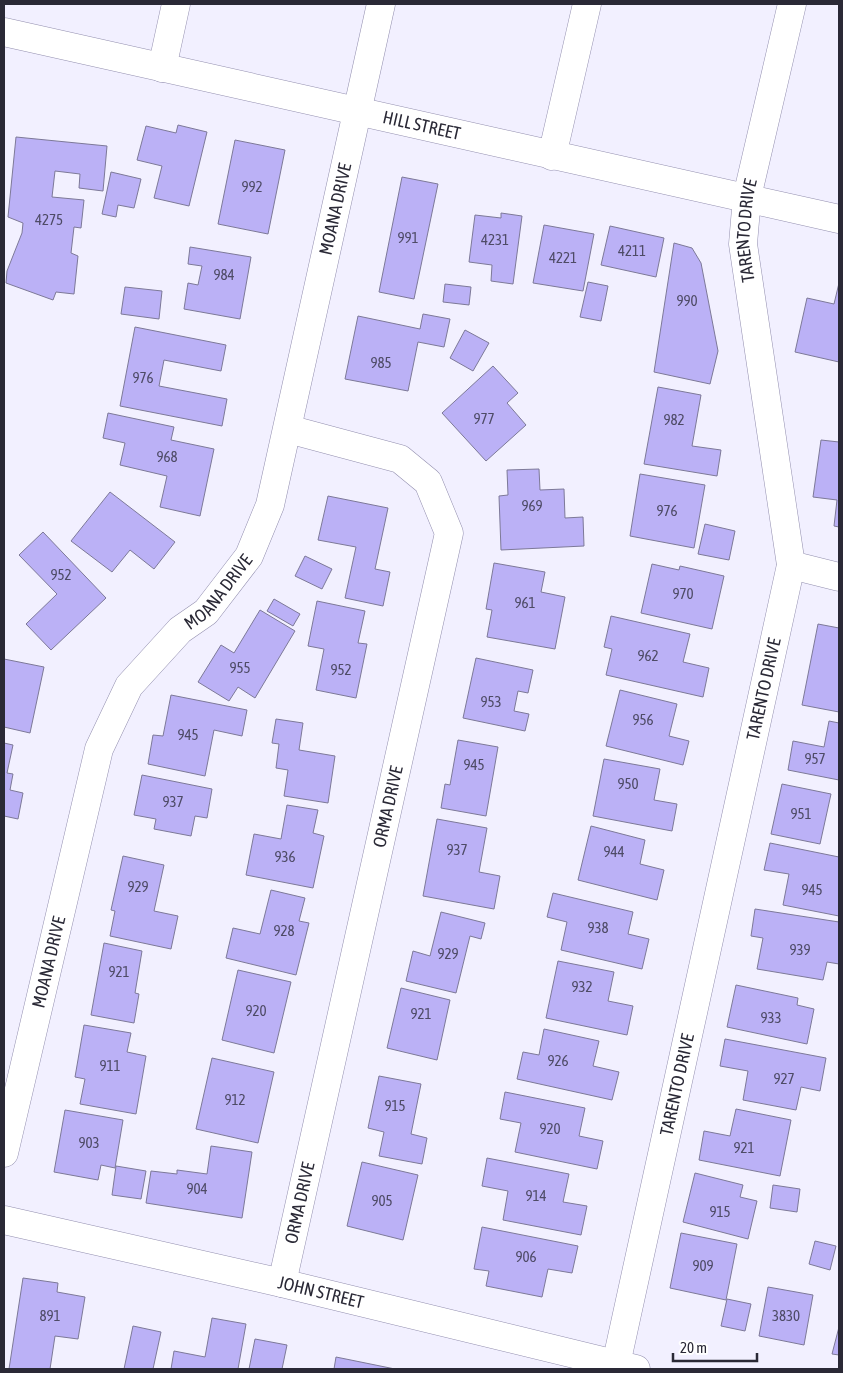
<svg xmlns="http://www.w3.org/2000/svg" width="843" height="1373" viewBox="0 0 843 1373" font-family="'Asap Condensed',sans-serif">
<style>
.building{fill:#bbb1f6;stroke:#7d7998}
.lines{fill:none;stroke-linecap:round;stroke-linejoin:round}
.minor-casing{stroke:#938faf;stroke-width:29}
.minor{stroke:#fff;stroke-width:28}
.labels{text-anchor:middle;stroke-width:4;stroke-linejoin:round;paint-order:stroke}
.number-label{font-size:15px;fill:#4e4b66}
.street-label{font-size:18px;fill:#2a2936;stroke:#fff}
</style>
<rect width="100%" height="100%" fill="#f2f0ff"/>
<path class="building" d="M 178,125 L 207,132 L 189,206 L 154,198 L 162,166 L 137,160 L 146,126 L 176,133 Z
M 16,137 L 107,146 L 103,191 L 79,188 L 80,174 L 55,171 L 52,197 L 84,200 L 81,228 L 74,227 L 71,253 L 78,256 L 74,294 L 56,292 L 53,300 L 6,283 L 7,271 L 22,233 L 23,223 L 8,217 Z
M 235,140 L 285,150 L 268,234 L 218,224 Z
M 111,172 L 141,179 L 134,208 L 118,205 L 116,217 L 102,214 Z
M 402,177 L 438,184 L 414,299 L 379,292 Z
M 501,213 L 522,216 L 513,284 L 491,281 L 492,265 L 469,262 L 475,215 L 501,218 Z
M 544,225 L 594,234 L 583,291 L 533,283 Z
M 610,226 L 664,238 L 656,277 L 601,265 Z
M 674,243 L 692,248 L 701,263 L 718,351 L 710,384 L 654,372 Z
M 190,247 L 251,257 L 240,319 L 184,309 L 188,283 L 198,285 L 202,266 L 188,264 Z
M 588,282 L 608,286 L 601,321 L 580,317 Z
M 839,283 L 839,362 L 795,352 L 807,298 L 834,304 Z
M 445,284 L 471,287 L 469,305 L 443,302 Z
M 125,287 L 162,291 L 159,319 L 121,314 Z
M 423,314 L 450,319 L 444,347 L 418,342 L 408,391 L 345,379 L 358,316 L 420,329 Z
M 135,327 L 226,345 L 221,371 L 164,360 L 159,386 L 227,399 L 222,426 L 120,406 Z
M 465,330 L 489,343 L 473,371 L 450,358 Z
M 493,366 L 518,393 L 507,403 L 526,425 L 486,461 L 442,413 Z
M 658,387 L 701,395 L 692,446 L 721,450 L 717,476 L 644,464 Z
M 108,413 L 174,427 L 171,440 L 214,449 L 200,516 L 160,507 L 167,476 L 120,465 L 125,443 L 103,438 Z
M 821,440 L 839,442 L 839,527 L 834,526 L 837,500 L 813,497 Z
M 539,469 L 540,490 L 564,489 L 565,518 L 583,517 L 584,546 L 501,550 L 499,496 L 508,495 L 507,470 Z
M 640,474 L 705,485 L 694,548 L 630,536 Z
M 110,492 L 175,542 L 154,569 L 130,550 L 112,572 L 71,541 Z
M 328,496 L 388,508 L 375,569 L 390,572 L 383,606 L 345,598 L 356,547 L 318,540 Z
M 705,524 L 735,531 L 729,560 L 698,554 Z
M 43,532 L 106,598 L 51,650 L 26,624 L 57,594 L 19,555 Z
M 305,556 L 332,569 L 322,589 L 295,576 Z
M 494,563 L 545,572 L 541,592 L 565,597 L 555,649 L 487,637 L 492,610 L 486,609 Z
M 652,564 L 679,570 L 680,566 L 724,576 L 712,629 L 641,613 Z
M 274,599 L 300,614 L 293,626 L 267,611 Z
M 317,601 L 365,611 L 358,643 L 367,644 L 356,698 L 316,690 L 324,649 L 308,646 Z
M 260,610 L 295,631 L 255,698 L 238,687 L 229,701 L 198,682 L 221,645 L 234,653 Z
M 611,616 L 690,634 L 683,662 L 709,668 L 703,697 L 606,675 L 612,649 L 604,647 Z
M 818,624 L 839,628 L 839,712 L 802,705 Z
M 476,658 L 533,670 L 528,693 L 518,691 L 514,711 L 529,714 L 525,731 L 463,718 Z
M 4,659 L 44,667 L 30,733 L 4,727 Z
M 620,690 L 677,704 L 669,736 L 689,741 L 683,765 L 606,746 Z
M 171,695 L 247,710 L 242,736 L 214,730 L 205,776 L 148,764 L 153,735 L 163,736 Z
M 276,719 L 303,723 L 299,750 L 335,756 L 328,803 L 284,796 L 288,770 L 276,768 L 279,744 L 272,743 Z
M 829,721 L 839,723 L 839,780 L 788,770 L 793,741 L 824,747 Z
M 458,740 L 498,747 L 486,816 L 441,808 L 445,784 L 450,785 Z
M 4,743 L 13,745 L 7,773 L 13,774 L 10,790 L 23,793 L 18,819 L 4,816 Z
M 604,759 L 660,769 L 654,800 L 677,804 L 672,831 L 593,816 Z
M 142,775 L 212,789 L 207,818 L 195,816 L 191,836 L 154,829 L 156,819 L 134,815 Z
M 782,784 L 831,794 L 820,844 L 771,834 Z
M 287,805 L 318,810 L 313,833 L 324,836 L 313,888 L 246,875 L 254,834 L 281,839 Z
M 437,819 L 487,828 L 479,872 L 500,876 L 494,909 L 423,896 Z
M 591,826 L 645,840 L 640,864 L 664,870 L 657,900 L 578,880 Z
M 770,843 L 839,857 L 839,916 L 783,905 L 789,874 L 764,870 Z
M 123,856 L 164,865 L 154,911 L 178,916 L 171,949 L 110,936 L 115,911 L 111,910 Z
M 271,890 L 305,898 L 299,921 L 309,923 L 296,975 L 226,958 L 233,928 L 260,934 Z
M 553,893 L 633,912 L 628,934 L 649,939 L 642,969 L 561,950 L 567,922 L 547,917 Z
M 755,909 L 839,922 L 839,964 L 827,962 L 823,980 L 757,969 L 763,938 L 751,936 Z
M 441,912 L 485,923 L 481,939 L 470,936 L 456,993 L 406,981 L 413,951 L 430,956 Z
M 104,943 L 142,951 L 135,993 L 139,994 L 134,1023 L 91,1015 Z
M 558,961 L 614,972 L 608,1001 L 633,1006 L 627,1035 L 546,1018 Z
M 238,970 L 291,982 L 274,1053 L 222,1040 Z
M 736,985 L 798,998 L 797,1005 L 814,1009 L 807,1044 L 727,1027 Z
M 401,988 L 450,1000 L 437,1060 L 387,1048 Z
M 84,1025 L 131,1033 L 127,1052 L 146,1056 L 136,1114 L 80,1104 L 85,1079 L 75,1077 Z
M 544,1029 L 599,1041 L 593,1066 L 619,1072 L 612,1100 L 517,1079 L 523,1052 L 539,1055 Z
M 725,1039 L 826,1058 L 820,1091 L 801,1087 L 796,1110 L 743,1100 L 748,1071 L 720,1066 Z
M 212,1058 L 274,1072 L 258,1143 L 196,1129 Z
M 379,1076 L 421,1084 L 411,1134 L 427,1138 L 422,1164 L 379,1156 L 384,1132 L 368,1128 Z
M 505,1092 L 585,1108 L 579,1136 L 603,1141 L 597,1169 L 515,1152 L 521,1123 L 500,1119 Z
M 736,1109 L 791,1120 L 780,1176 L 699,1160 L 704,1131 L 730,1136 Z
M 65,1110 L 123,1120 L 115,1168 L 101,1165 L 98,1180 L 54,1172 Z
M 211,1146 L 252,1152 L 242,1218 L 146,1203 L 151,1171 L 177,1174 L 177,1170 L 207,1174 Z
M 487,1158 L 569,1174 L 563,1202 L 587,1206 L 581,1235 L 503,1220 L 508,1191 L 482,1186 Z
M 362,1162 L 418,1175 L 403,1240 L 347,1226 Z
M 116,1166 L 146,1171 L 141,1199 L 112,1195 Z
M 695,1173 L 743,1185 L 740,1197 L 757,1201 L 748,1239 L 683,1222 Z
M 773,1185 L 800,1189 L 797,1212 L 770,1208 Z
M 482,1227 L 578,1246 L 572,1273 L 548,1269 L 542,1297 L 486,1286 L 489,1271 L 474,1269 Z
M 681,1233 L 737,1244 L 726,1300 L 670,1288 Z
M 815,1241 L 836,1246 L 830,1270 L 809,1264 Z
M 23,1278 L 58,1283 L 57,1292 L 85,1297 L 78,1339 L 55,1336 L 50,1369 L 9,1369 Z
M 768,1287 L 813,1295 L 804,1345 L 759,1336 Z
M 727,1299 L 751,1304 L 745,1331 L 721,1326 Z
M 212,1318 L 246,1324 L 238,1369 L 171,1369 L 174,1351 L 205,1357 Z
M 133,1326 L 161,1332 L 153,1369 L 124,1369 Z
M 839,1327 L 839,1355 L 832,1354 Z
M 255,1339 L 287,1345 L 282,1369 L 249,1369 Z
M 336,1357 L 395,1369 L 334,1369 Z"/>
<g class="lines">
<defs>
<g id="minor">
<path id="s1" d="M 4,32 L 839,219"/>
<path d="M 162,68 L 176,4"/>
<path d="M 552,156 L 587,4"/>
<path d="M 791,565 L 839,577"/>
<path id="s2" d="M 4,1153 L 99,749 L 129,686 L 180,630 L 206,612 L 249,556 L 270,505 L 381,4"/>
<path id="s3" d="M 4,1220 L 282,1283 L 636,1369"/>
<path id="s4" d="M 282,1283 L 449,533 L 428,482 L 400,459 L 288,429"/>
<path id="s5" d="M 615,1369 L 791,565 L 743,244 L 747,197 L 792,4"/>
</g>
</defs>
<use href="#minor" class="minor-casing"/>
<use href="#minor" class="minor"/>
</g>
<g class="labels">
<g class="number-label">
<text x="252" y="192">992</text>
<text x="49" y="225">4275</text>
<text x="408" y="243">991</text>
<text x="495" y="245">4231</text>
<text x="632" y="256">4211</text>
<text x="563" y="263">4221</text>
<text x="224" y="280">984</text>
<text x="687" y="306">990</text>
<text x="381" y="368">985</text>
<text x="143" y="383">976</text>
<text x="484" y="424">977</text>
<text x="674" y="425">982</text>
<text x="167" y="462">968</text>
<text x="532" y="511">969</text>
<text x="667" y="516">976</text>
<text x="61" y="580">952</text>
<text x="683" y="599">970</text>
<text x="525" y="608">961</text>
<text x="648" y="661">962</text>
<text x="240" y="673">955</text>
<text x="341" y="675">952</text>
<text x="491" y="707">953</text>
<text x="643" y="725">956</text>
<text x="188" y="740">945</text>
<text x="815" y="764">957</text>
<text x="474" y="770">945</text>
<text x="628" y="789">950</text>
<text x="173" y="807">937</text>
<text x="801" y="819">951</text>
<text x="457" y="855">937</text>
<text x="614" y="857">944</text>
<text x="285" y="862">936</text>
<text x="138" y="892">929</text>
<text x="812" y="895">945</text>
<text x="598" y="933">938</text>
<text x="284" y="936">928</text>
<text x="800" y="955">939</text>
<text x="448" y="959">929</text>
<text x="119" y="977">921</text>
<text x="582" y="992">932</text>
<text x="256" y="1016">920</text>
<text x="421" y="1019">921</text>
<text x="771" y="1023">933</text>
<text x="558" y="1066">926</text>
<text x="110" y="1071">911</text>
<text x="784" y="1084">927</text>
<text x="235" y="1105">912</text>
<text x="395" y="1111">915</text>
<text x="550" y="1134">920</text>
<text x="89" y="1148">903</text>
<text x="744" y="1153">921</text>
<text x="197" y="1194">904</text>
<text x="536" y="1201">914</text>
<text x="382" y="1206">905</text>
<text x="720" y="1217">915</text>
<text x="526" y="1262">906</text>
<text x="703" y="1271">909</text>
<text x="50" y="1321">891</text>
<text x="786" y="1321">3830</text>
</g>
<g class="street-label">
<text dy="6" stroke="none"><textPath href="#s1" startOffset="428">HILL STREET</textPath></text>
<text dy="6" stroke="none"><textPath href="#s2" startOffset="1021">MOANA DRIVE</textPath></text>
<text dy="6" stroke="none"><textPath href="#s5" startOffset="1161">TARENTO DRIVE</textPath></text>
<text dy="6" stroke="none"><textPath href="#s2" startOffset="615">MOANA DRIVE</textPath></text>
<text dy="6" stroke="none"><textPath href="#s5" startOffset="696">TARENTO DRIVE</textPath></text>
<text dy="6" stroke="none"><textPath href="#s4" startOffset="488">ORMA DRIVE</textPath></text>
<text dy="6" stroke="none"><textPath href="#s2" startOffset="196">MOANA DRIVE</textPath></text>
<text dy="6" stroke="none"><textPath href="#s5" startOffset="291">TARENTO DRIVE</textPath></text>
<text dy="6" stroke="none"><textPath href="#s4" startOffset="82">ORMA DRIVE</textPath></text>
<text dy="6" stroke="none"><textPath href="#s3" startOffset="325">JOHN STREET</textPath></text>
</g>
</g>
<rect width="843" height="1373" fill="none" stroke="#2a2936" stroke-width="10"/>
<path d="M673 1353v8h84v-8" fill="none" stroke="#2a2936" stroke-width="2.5"/>
<text x="680" y="1353" font-size="15" fill="#2a2936" stroke="#ffffff" stroke-width="4" paint-order="stroke">20 m</text>
</svg>
